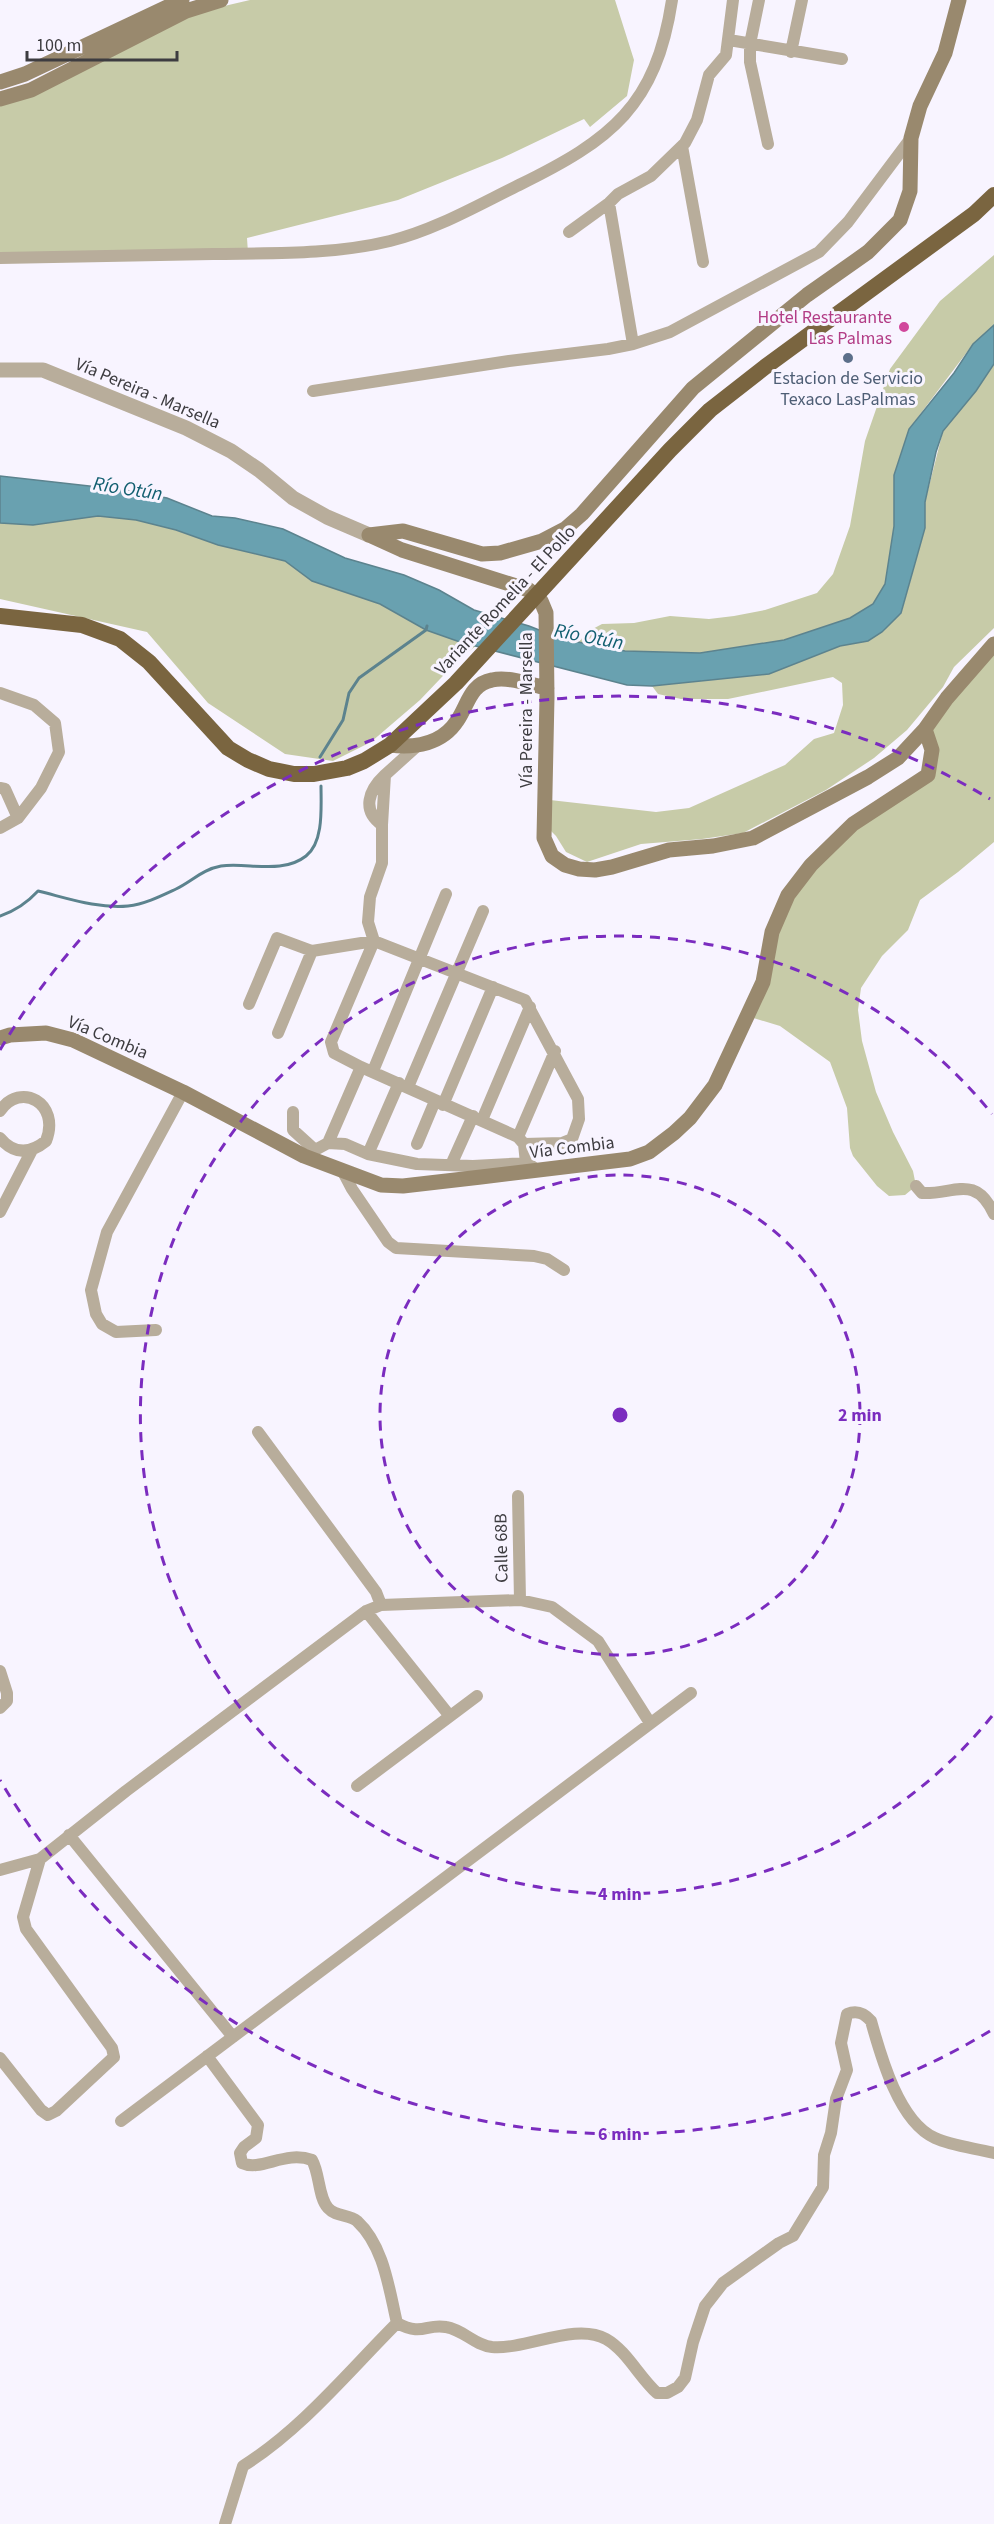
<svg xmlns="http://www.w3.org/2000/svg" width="994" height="2524" viewBox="0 0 994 2524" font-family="'Source Sans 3',sans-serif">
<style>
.green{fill:#c7cba8}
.water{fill:#69a1b0;stroke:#5c838e;stroke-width:1.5}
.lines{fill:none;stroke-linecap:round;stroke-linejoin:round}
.stream{stroke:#5c838e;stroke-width:3}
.minor{stroke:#b8ad9b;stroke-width:12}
.tertiary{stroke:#b8ad9b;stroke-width:15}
.secondary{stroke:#99896e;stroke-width:15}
.trunk{stroke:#7a6540;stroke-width:16}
.ring{fill:none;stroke:#7b2cbf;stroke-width:3;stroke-dasharray:10 8}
.hotel-dot{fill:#d1479c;stroke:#f8f4ff;stroke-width:2}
.service-dot{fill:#5c6f8a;stroke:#f8f4ff;stroke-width:2}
.labels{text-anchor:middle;stroke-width:6;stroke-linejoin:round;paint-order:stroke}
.hotel-label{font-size:18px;fill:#b23c85;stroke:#f8f4ff;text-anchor:end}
.service-label{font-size:18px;fill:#4e5e75;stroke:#f8f4ff}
.street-label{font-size:18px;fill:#3d3c40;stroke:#f8f4ff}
.water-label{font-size:20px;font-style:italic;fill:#125f70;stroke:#f8f4ff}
.centre{fill:#7b2cbf;stroke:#f8f4ff;stroke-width:3}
.ring-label{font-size:18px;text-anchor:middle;font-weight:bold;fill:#7b2cbf;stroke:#f8f4ff;stroke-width:6;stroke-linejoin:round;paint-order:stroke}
</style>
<rect width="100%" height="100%" fill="#f8f4ff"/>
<path class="green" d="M 250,0 L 615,0 L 634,60 L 627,96 L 590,127 L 584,119 L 502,158 L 398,200 L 247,238 L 248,253 L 0,258 L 0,103 L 203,11 Z
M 994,255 L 994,325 L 973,344 L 909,429 L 894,475 L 894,526 L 885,584 L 873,604 L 850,618 L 784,640 L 700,653 L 625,651 L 578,643 L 587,632 L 602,624 L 634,623 L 670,616 L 709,619 L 734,616 L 765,610 L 817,593 L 833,574 L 850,526 L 865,441 L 890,369 L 940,301 Z
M 994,364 L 994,628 L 954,667 L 943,687 L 907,730 L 874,758 L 826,790 L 743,833 L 702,839 L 641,844 L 587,862 L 566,852 L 556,836 L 548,828 L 550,800 L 656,812 L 689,808 L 785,765 L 814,739 L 834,733 L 843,705 L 842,683 L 833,677 L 728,699 L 681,699 L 658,694 L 652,686 L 769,674 L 840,646 L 868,641 L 901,614 L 925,528 L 925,502 L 943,431 L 976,391 Z
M 0,504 L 131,508 L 250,539 L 493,633 L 460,658 L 420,700 L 371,742 L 333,761 L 285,754 L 208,703 L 147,632 L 0,599 Z
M 994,644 L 994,842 L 958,872 L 920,900 L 908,930 L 882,956 L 861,988 L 858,1010 L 862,1041 L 876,1092 L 893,1132 L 913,1171 L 916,1186 L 905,1195 L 889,1196 L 877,1186 L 853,1156 L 850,1148 L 847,1108 L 830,1062 L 780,1026 L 747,1016 L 772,932 L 811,865 L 928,775 L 925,729 Z"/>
<path class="water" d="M 994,325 L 994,364 L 976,391 L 943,431 L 936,452 L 925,502 L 925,528 L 901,613 L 882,632 L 868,641 L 840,646 L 769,674 L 652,686 L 627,685 L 460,642 L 426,630 L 380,604 L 312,581 L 285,561 L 218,545 L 176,530 L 136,520 L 98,516 L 33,525 L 0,523 L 0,476 L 125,490 L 167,498 L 212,516 L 235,518 L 283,529 L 345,558 L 404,575 L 439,590 L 474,610 L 529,626 L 562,639 L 625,651 L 700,653 L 784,640 L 850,618 L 873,604 L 885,584 L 894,526 L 894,475 L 909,429 L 954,373 L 973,344 Z"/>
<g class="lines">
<path class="stream" d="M 320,757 L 343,720 L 349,693 L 359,678 L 426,630 L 427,626
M 0,916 C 15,911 27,903 38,891 C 67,898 98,909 128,906 C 145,904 161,896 176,889 C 191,882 203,869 221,866 C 247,862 282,875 306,856 C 324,842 321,807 321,786"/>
<path class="minor" d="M 759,0 L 750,44 L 750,62 L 768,144
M 729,40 L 842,59
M 791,52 L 802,0
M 682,146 L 703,262
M 609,203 L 633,344
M 569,232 L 609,203 L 618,194 L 651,176 L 685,143 L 697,120 L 709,75 L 726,55 L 733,0
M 0,258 C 71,257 142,255 213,254 C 272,253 332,255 390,241 C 435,230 478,205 519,185 C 611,140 656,106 672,0
M 313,391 L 509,361 L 608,349 L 633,344 L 670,332 L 819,252 L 848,222 L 911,138
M 0,693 L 34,705 L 55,723 L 59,752 L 41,788 L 18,818 L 0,828
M 416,747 L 385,775 L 382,825 L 382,863 L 370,897 L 368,922 L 374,941 L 331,1042 L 334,1053 L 361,1067 L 518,1137 L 524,1144 L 526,1163
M 0,788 L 5,789 L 18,818
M 382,825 C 361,810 369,790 385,775
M 249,1004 L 277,938 L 312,951 L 374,941 L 525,1000 L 578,1099 L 579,1119 L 572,1139 L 562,1143 L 524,1144
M 278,1033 L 312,951
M 373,1071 L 446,894
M 408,1087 L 483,911
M 443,1105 L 493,987
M 0,1111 C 20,1081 61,1103 46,1141 C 30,1154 14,1155 0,1138
M 293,1112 L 293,1130 L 315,1150
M 482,1120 L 530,1007
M 518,1137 L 555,1051
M 328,1143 L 361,1067
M 417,1144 L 435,1101
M 368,1154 L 399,1083
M 304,1156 L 328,1143 L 345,1144 L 368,1154 L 417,1164 L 473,1166 L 526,1163 L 533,1167
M 451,1165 L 473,1116
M 342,1170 L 352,1189 L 388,1242 L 396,1248 L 534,1256 L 547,1259 L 564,1270
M 916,1186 L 922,1193 C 953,1195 975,1173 994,1214
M 0,1212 L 32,1150
M 156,1330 L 116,1332 L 102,1324 L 96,1314 L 91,1290 L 107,1232 L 183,1092
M 258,1432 L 376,1592 L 381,1605
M 518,1496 L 520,1600
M 366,1611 L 449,1715
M 0,1671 L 7,1693 L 7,1701 L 0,1708
M 357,1786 L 477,1696
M 69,1835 L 233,2037
M 0,1870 L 40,1859 L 126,1791 L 366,1611 L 381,1605 L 520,1600 L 552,1607 L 598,1641 L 650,1723
M 207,2056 L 258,2125 L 256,2138 L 244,2147 L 240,2153 L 242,2163 C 261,2172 285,2150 312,2160 C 320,2174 318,2197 328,2208 C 336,2217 349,2214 357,2221 C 384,2246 389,2289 397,2323 C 423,2337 426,2323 446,2327 C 464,2330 474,2345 492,2347 C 527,2350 575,2322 606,2339 C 627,2351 639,2377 657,2393 L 667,2393 L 678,2387 L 685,2378 L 693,2342 L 705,2306 L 723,2283 L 779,2243 L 793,2236 L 823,2187 L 824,2155 L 831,2133 L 836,2099 L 847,2070 L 841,2043 L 847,2014 C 857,2010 864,2013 871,2021 C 881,2057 899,2122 935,2138 C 952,2146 975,2148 994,2153
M 0,2058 L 41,2110 L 48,2115 L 56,2111 L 114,2057 L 112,2048 L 26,1929 L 23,1917 L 40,1859
M 121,2121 L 691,1693
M 225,2524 L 243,2466 C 302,2429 348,2372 397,2323"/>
<path class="tertiary" d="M 0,370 L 43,370 L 186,428 L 231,451 L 259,470 L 293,498 L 327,517 L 369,535"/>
<path class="secondary" d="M 0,82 L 25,74 L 182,0
M 0,99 L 31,90 L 186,11 L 221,0
M 369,535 L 402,550 L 529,590 L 541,601 L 546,613 L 547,697 L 544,838 L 552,856 L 565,865 L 579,869 L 595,870 L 612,867 L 669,850 L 713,846 L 753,838 L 868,777 L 898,758 L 925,729 L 947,698 L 994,644
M 369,535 L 403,531 L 482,554 L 500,553 L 542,541 L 565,529 L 582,514 L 693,388 L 807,295 L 868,252 L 900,220 L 910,191 L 911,138 L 920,106 L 945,53 L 959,0
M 390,745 C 415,748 442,744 457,721 C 468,705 470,684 492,680 C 509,676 530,685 547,688
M 0,1038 L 10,1035 L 46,1033 L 73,1040 L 183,1092 L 304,1156 L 381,1185 L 403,1186 L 481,1177 L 630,1159 L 649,1152 L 674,1133 L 690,1118 L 715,1085 L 763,982 L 772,932 L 788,895 L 811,865 L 853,824 L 928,775 L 932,750 L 925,729"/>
<path class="trunk" d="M 0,616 L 82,625 L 120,639 L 149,662 L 228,748 L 248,760 L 269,769 L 294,774 L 314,774 L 347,768 L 364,761 L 390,745 L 456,683 L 670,450 L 710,410 L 765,367 L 974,214 L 994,195"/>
</g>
<g class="ring">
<circle cx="620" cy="1415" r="240"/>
<path d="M992 1716A479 479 0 1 1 992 1114"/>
<path d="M990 2031A719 719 0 0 1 0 1780M0 1050A719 719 0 0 1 990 799"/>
</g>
<circle class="hotel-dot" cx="904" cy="327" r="6"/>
<circle class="service-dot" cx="848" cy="358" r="6"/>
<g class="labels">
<g class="hotel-label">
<text x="892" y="323">Hotel Restaurante<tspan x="892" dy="21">Las Palmas</tspan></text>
</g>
<g class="service-label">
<text x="848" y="384">Estacion de Servicio<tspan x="848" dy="21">Texaco LasPalmas</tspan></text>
</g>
<g class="street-label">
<text transform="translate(148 393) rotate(23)" y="6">Vía Pereira - Marsella</text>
<text transform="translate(505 600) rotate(-47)" y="6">Variante Romelia - El Pollo</text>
<text transform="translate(526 710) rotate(-90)" y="6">Vía Pereira - Marsella</text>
<text transform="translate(108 1037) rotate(23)" y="6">Vía Combia</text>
<text transform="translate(572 1147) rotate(-7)" y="6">Vía Combia</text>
<text transform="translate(501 1548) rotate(-91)" y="6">Calle 68B</text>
</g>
<g class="water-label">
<text transform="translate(128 488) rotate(9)" y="7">Río Otún</text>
<text transform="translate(589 636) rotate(11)" y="7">Río Otún</text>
</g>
</g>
<circle cx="620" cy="1415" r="9" class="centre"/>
<g class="ring-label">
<text x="860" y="1421">2 min</text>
<text x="620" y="1900">4 min</text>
<text x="620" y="2140">6 min</text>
</g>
<path d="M27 51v9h150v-9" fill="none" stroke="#3d3c40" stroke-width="3"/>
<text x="36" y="51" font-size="18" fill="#3d3c40" stroke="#f8f4ff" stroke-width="4.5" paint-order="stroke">100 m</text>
</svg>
